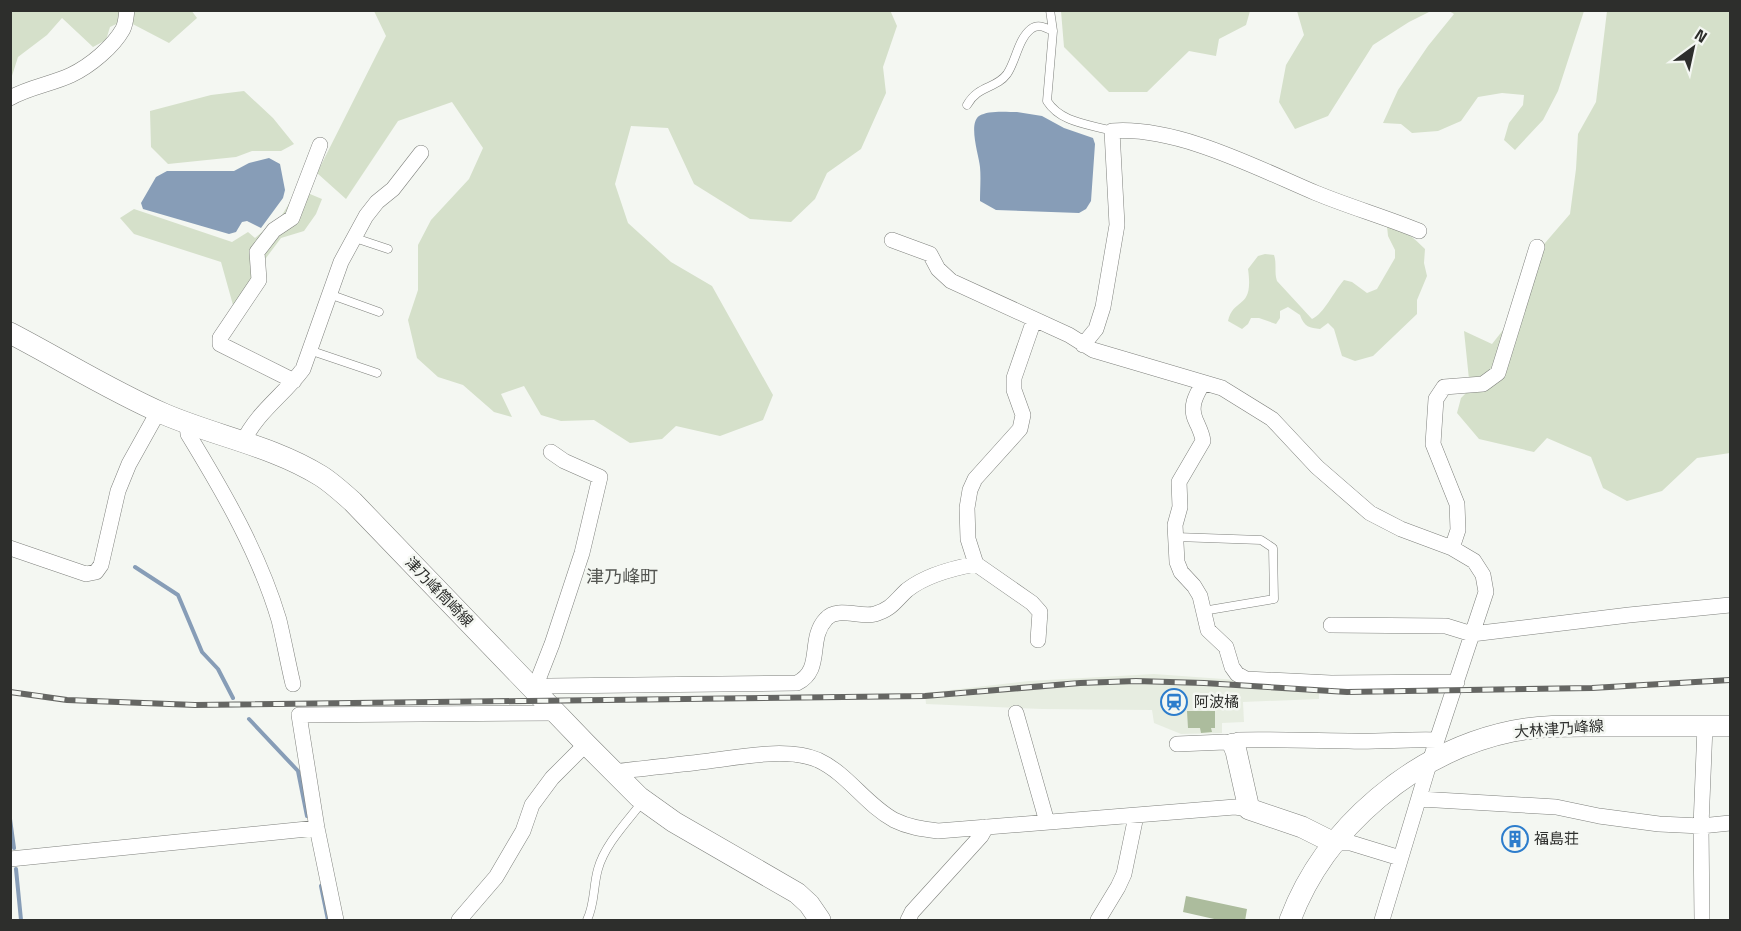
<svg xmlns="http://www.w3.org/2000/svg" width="1741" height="931" viewBox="0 0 1741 931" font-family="'Titillium Web','Noto Sans JP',sans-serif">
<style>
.built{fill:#e7ede1}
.green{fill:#d5e0ca}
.water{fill:#879db7}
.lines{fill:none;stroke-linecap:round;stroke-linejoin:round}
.stream{stroke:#879db7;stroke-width:4}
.building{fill:#acbc9d}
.lane-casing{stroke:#7f817d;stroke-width:9}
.street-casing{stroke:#7f817d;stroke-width:16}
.secondary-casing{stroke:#7f817d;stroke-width:22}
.lane{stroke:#fff;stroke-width:8}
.street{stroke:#fff;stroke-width:15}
.secondary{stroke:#fff;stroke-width:21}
.rail-casing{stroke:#656663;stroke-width:6}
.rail{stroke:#f4f7f2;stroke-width:4;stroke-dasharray:11;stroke-linecap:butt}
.labels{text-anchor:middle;stroke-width:5;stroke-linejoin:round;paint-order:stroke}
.street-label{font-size:15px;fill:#2d2e2c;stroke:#f4f7f2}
.poi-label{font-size:15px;fill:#2d2e2c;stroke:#f4f7f2;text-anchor:start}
.quarter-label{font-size:18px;fill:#545652;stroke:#f4f7f2}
</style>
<rect width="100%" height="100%" fill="#f4f7f2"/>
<path class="built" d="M 1154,674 L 1319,686 L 1319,699 L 1243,702 L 1244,722 L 1222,723 L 1222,733 L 1181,734 L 1154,723 L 1152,710 L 1042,709 L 926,704 L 925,693 L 1029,681 Z"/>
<path class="green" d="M 191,10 L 197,18 L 169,43 L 125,20 L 110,27 L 106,40 L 93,47 L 62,18 L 47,35 L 18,57 L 11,79 L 11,11 Z
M 890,10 L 897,26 L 883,67 L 886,93 L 861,149 L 827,173 L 815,199 L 791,222 L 750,219 L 694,184 L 668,128 L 631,126 L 615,184 L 628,223 L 671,262 L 712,286 L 773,395 L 763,420 L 720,436 L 676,426 L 662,439 L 630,443 L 594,420 L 561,421 L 541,415 L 524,386 L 501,394 L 512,417 L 494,412 L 463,385 L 438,377 L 417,358 L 408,320 L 418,290 L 418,245 L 431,220 L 469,179 L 483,148 L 452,102 L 398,121 L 346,199 L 317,173 L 386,36 L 374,11 Z
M 1061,11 L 1061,10 L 1250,11 L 1246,25 L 1219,39 L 1216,56 L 1189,51 L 1147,92 L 1109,92 L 1064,47 Z
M 1297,11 L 1297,10 L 1431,11 L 1409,22 L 1373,45 L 1328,116 L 1295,129 L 1279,102 L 1286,65 L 1304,35 Z
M 1449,11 L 1584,11 L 1558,91 L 1543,120 L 1515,150 L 1504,140 L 1509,123 L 1523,105 L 1524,95 L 1502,93 L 1478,97 L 1461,121 L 1438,131 L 1412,133 L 1401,124 L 1383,123 L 1398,90 L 1428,46 L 1454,14 Z
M 1607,11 L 1730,11 L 1730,453 L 1697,458 L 1662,491 L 1627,501 L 1603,488 L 1591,457 L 1547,438 L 1534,452 L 1479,439 L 1457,413 L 1461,398 L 1470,389 L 1464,331 L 1492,344 L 1522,306 L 1539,250 L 1570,214 L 1576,169 L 1578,134 L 1596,102 Z
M 244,91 L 273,118 L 294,144 L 281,151 L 252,151 L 236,157 L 168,164 L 151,147 L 150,111 L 211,95 Z
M 298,189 L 322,199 L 316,214 L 304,231 L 281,238 L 266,258 L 248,292 L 233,305 L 221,262 L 134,234 L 120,218 L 134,209 L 232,242 L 248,232 L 255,238 L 282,215 Z
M 1387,226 C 1402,227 1415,239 1425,249 L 1424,263 L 1427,276 L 1417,300 L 1417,314 L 1373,356 L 1355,361 L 1342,356 L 1334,329 L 1328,323 L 1320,329 C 1310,328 1304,327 1300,315 L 1288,307 L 1280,311 L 1280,318 L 1276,324 L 1259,318 L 1251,318 L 1248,324 L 1242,329 L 1228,321 C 1234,296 1254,311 1248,269 L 1258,256 L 1265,254 L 1274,255 C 1277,264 1274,272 1277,281 L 1312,319 C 1324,314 1334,291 1344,280 L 1352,282 L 1367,293 L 1377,289 L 1395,258 L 1395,250 L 1388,236 Z"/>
<path class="water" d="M 1017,112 L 1042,116 L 1064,128 L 1093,138 L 1095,144 L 1091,201 L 1086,209 L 1079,213 L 996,210 L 980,201 C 980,190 981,178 980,167 C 979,156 968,124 979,116 C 988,110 1007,112 1017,112 Z
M 269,158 L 280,164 L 285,190 L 283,198 L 261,228 L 247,221 L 242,222 L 236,232 L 229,234 L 143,209 L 141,203 L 156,177 L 167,171 L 234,171 L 249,163 Z"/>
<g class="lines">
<path class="stream" d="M 135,567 L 178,595 L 202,652 L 218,669 L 233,698
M 249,719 L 298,771 L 307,816
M 10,819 L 14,848
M 16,869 L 21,920
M 321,886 L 328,920"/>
</g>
<path class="building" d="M 1187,711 L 1215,711 L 1215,728 L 1211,728 L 1212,732 L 1201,733 L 1200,728 L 1188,728 Z
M 1506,832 L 1525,833 L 1524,846 L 1505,845 Z
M 1186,896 L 1247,909 L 1245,921 L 1223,921 L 1183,912 Z"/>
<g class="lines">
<defs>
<path id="lane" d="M 1050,10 L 1053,31 L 1047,101 C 1061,123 1089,124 1112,131
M 967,105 C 978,85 996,89 1007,74 C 1016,61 1018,39 1031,29 C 1038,23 1046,28 1053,31
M 355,238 L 388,249
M 329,294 L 379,312
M 309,350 L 377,373
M 1176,537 L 1261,540 L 1273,548 L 1274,599 L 1203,611
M 587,920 C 595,904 593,886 598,869 C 605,844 627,822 643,801"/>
<path id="street" d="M 10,98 C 29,87 52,84 71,75 C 90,66 113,47 123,29 C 126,23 126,16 127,10
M 892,240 L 930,254 L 938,269 L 951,281 L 1069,335 L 1093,350 L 1222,388 L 1272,419 L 1317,467 L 1370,513 L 1401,529 L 1452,548 L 1474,561 L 1483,575 L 1486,592 L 1430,761 L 1382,920
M 1083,345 L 1096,329 L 1103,307 L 1117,225 L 1112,131 C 1177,126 1257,168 1316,193 C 1350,207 1385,217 1419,231
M 294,381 L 220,344 L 220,338 L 259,280 L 257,252 L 274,230 L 292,218 L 320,145
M 1203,383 C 1196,395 1189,407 1196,421 C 1199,428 1202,433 1203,441 L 1179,482 L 1180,507 L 1175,525 L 1177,562 L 1181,572 L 1194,586 L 1200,596 L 1208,630 L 1226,647 L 1232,667 L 1237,674 L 1246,679 L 1331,683 L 1457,682
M 187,424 L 188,434 C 224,493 259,553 279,620 C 284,641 288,663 293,684
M 243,442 C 257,412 284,395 303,369 L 341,262 L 366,216 L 377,202 L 393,189 L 421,153
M 551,452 L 564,461 L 600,477 L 582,553 L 552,644 L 534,690 L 549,686 L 797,683 C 824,670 807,639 826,619 C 837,606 860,618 875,614 C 892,609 895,601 907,590 C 926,575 954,568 976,564 L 968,539 L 967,508 L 970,490 L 975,479 L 1020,429 L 1023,415 L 1014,390 L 1014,378 L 1034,320
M 10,548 L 86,574 L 96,572 L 101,565 L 118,491 L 129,464 L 158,412
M 1452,548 L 1458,530 L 1457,504 L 1433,444 L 1436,399 L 1444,387 L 1483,384 L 1498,373 L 1537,247
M 976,564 L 1032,603 L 1040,612 L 1038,640
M 1331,625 L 1446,626 L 1472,634 L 1629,615 L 1730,605
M 1016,713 L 1047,822
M 1177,744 L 1225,742 L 1233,744 L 1238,740 C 1275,739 1312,741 1349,741 C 1379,742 1408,739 1437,740
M 613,772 C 645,768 677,765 709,761 C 741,757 788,747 818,760 C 848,774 865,804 894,820 C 908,827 922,829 938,831 L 1235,807 L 1249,809
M 1420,799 L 1556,807 L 1599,816 L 1659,824 L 1701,826 L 1730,823
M 1334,843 L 1351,843 L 1400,858
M 10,859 L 317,828
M 336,920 L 317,828 L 299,715 L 556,713
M 459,920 L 496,877 L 523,831 L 532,805 L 552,778 L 586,744
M 908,920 L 912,912 L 981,836 L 986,827
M 1098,920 L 1118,887 L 1124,874 L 1136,816
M 1702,920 L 1701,826 L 1705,726"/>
<path id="secondary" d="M 10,333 C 62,360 111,391 164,414 C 215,436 273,446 321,476 C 332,483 343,493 353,502 L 586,744 L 639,797 L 674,822 L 797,893 L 809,904 L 820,920
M 1233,744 L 1236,751 L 1249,809 L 1302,827 L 1334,843
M 1290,920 C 1325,827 1415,751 1513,731 C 1542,725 1573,726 1603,726 C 1646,726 1688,726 1730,726"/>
</defs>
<use href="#lane" class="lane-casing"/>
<use href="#street" class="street-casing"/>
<use href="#secondary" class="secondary-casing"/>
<use href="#lane" class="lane"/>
<use href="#street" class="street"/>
<use href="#secondary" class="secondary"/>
<defs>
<path id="rail" d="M 10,692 L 67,700 L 195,705 L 925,696 L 1080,683 L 1136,681 L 1204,683 L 1347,692 L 1592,688 L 1730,680"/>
</defs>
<use href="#rail" class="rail-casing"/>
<use href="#rail" class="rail"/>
</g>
<defs>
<symbol id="station-ring" viewBox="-11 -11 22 22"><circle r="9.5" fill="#f4f7f2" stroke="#2d7dcc" stroke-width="1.5"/><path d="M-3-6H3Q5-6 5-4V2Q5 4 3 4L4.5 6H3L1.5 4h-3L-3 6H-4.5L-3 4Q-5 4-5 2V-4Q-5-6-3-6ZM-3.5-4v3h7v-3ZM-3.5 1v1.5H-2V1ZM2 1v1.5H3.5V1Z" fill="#2d7dcc"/></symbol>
<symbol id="building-ring" viewBox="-11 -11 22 22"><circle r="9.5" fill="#f4f7f2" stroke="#2d7dcc" stroke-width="1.5"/><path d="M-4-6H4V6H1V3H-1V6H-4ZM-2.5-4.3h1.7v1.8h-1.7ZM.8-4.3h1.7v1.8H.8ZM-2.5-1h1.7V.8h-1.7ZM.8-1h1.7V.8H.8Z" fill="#2d7dcc"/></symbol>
</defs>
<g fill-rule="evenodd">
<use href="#station-ring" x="1159" y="687" width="30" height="30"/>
<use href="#building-ring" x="1500" y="824" width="30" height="30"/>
</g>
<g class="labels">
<g class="street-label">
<text transform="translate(439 592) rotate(46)" y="5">津乃峰筒崎線</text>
<text transform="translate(1559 729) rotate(-4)" y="5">大林津乃峰線</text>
</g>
<g class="poi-label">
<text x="1194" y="707">阿波橘</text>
<text x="1534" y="844">福島荘</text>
</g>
<g class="quarter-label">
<text x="622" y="583">津乃峰町</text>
</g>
</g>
<rect width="1741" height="931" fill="none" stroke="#2d2e2c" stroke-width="24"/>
<g transform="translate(1693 48) rotate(33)" stroke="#f4f7f2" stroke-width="4.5" paint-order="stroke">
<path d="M0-4.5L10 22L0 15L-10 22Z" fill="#2d2e2c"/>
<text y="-9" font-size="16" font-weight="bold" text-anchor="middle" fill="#2d2e2c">N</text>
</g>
</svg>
